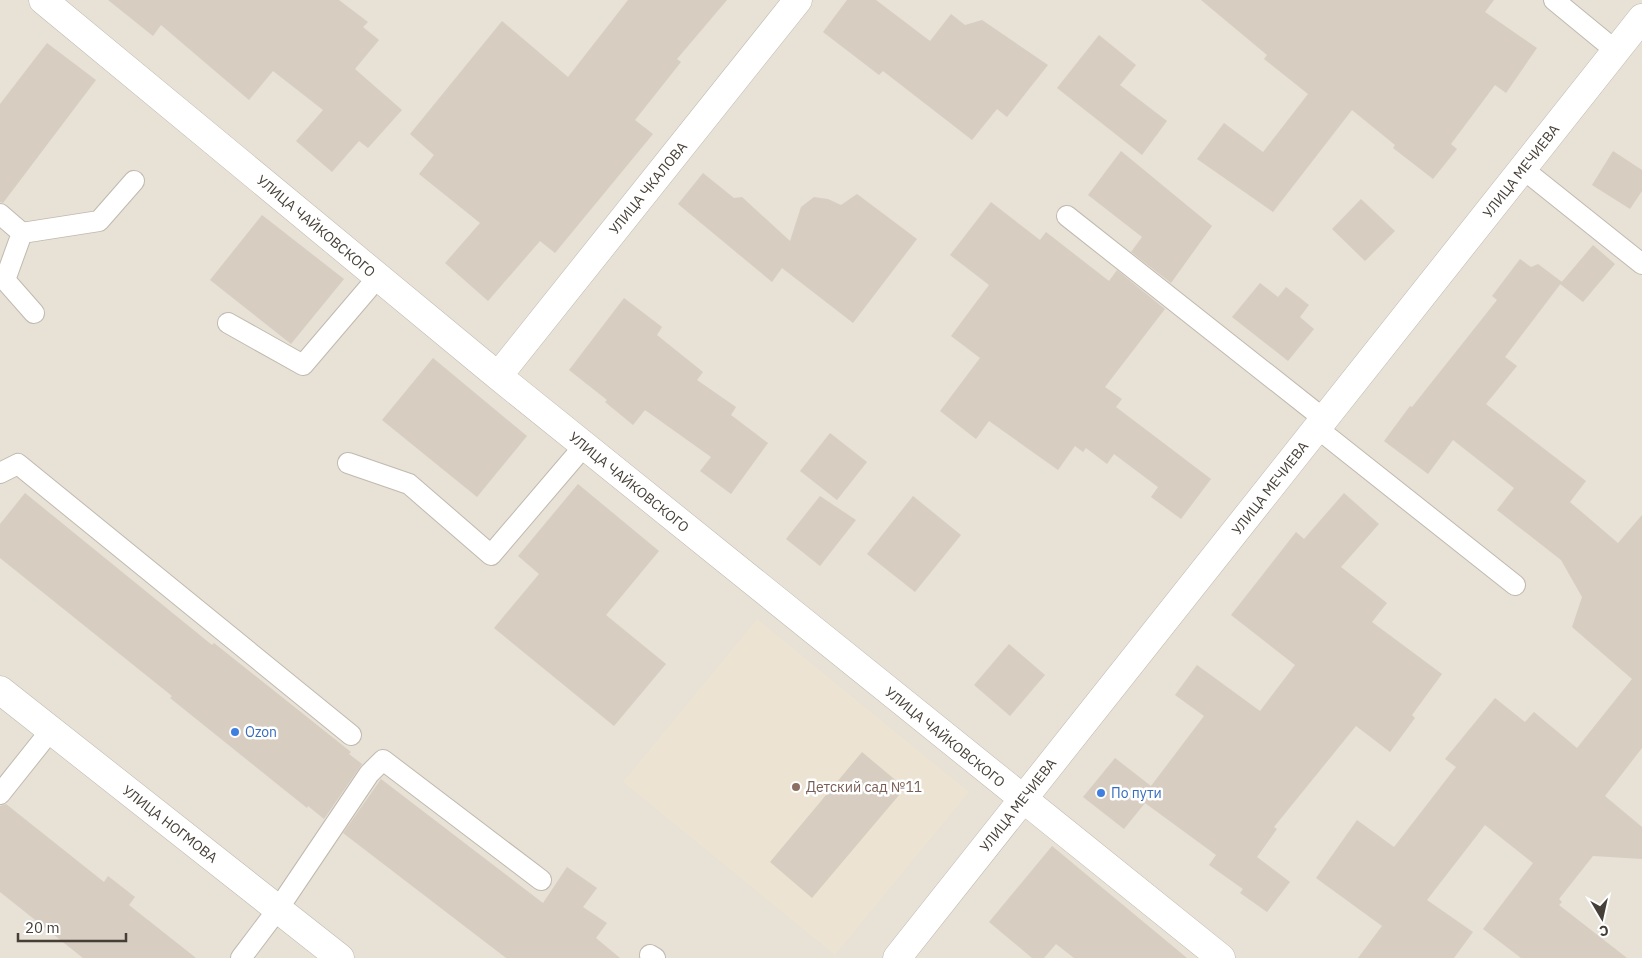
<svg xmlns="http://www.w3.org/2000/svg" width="1642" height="958" viewBox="0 0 1642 958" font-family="'IBM Plex Sans',sans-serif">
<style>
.residential{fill:#e7e1d6}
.education{fill:#ece3d2}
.building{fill:#d8cdc1}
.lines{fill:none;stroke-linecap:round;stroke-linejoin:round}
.service-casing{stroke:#c1b9ae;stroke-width:22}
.minor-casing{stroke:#c1b9ae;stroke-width:29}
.tertiary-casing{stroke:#c1b9ae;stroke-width:29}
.service{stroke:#fff;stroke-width:20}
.minor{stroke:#fff;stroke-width:28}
.tertiary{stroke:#fff;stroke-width:28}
.shop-dot{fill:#3f7fe0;stroke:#fff;stroke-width:2}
.education-dot{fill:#8d6e63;stroke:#fff;stroke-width:2}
.labels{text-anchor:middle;stroke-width:5;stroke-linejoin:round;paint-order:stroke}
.street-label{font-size:14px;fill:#463f37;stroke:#fff}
.shop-label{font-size:14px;fill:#366cbe;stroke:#fff;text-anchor:start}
.education-label{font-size:14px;fill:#785e54;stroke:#fff;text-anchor:start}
</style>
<rect width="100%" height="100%" fill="#f3efe8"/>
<path class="residential" d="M 0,0 L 1642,0 L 1642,958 L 0,958 Z"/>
<path class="education" d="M 757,619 L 969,792 L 835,955 L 623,782 Z"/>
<path class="building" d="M 108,0 L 339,0 L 368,22 L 363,27 L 379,40 L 355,69 L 402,110 L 368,148 L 359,141 L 332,172 L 296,141 L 323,110 L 273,71 L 249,100 L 161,25 L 153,36 Z
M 628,0 L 727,0 L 677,59 L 681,62 L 635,120 L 653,134 L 555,253 L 540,241 L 488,301 L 445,263 L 480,223 L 419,174 L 434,155 L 410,134 L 502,21 L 568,77 Z
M 847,0 L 876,0 L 930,41 L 951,14 L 965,25 L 982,20 L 1048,65 L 1007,117 L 997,109 L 972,140 L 883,71 L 879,75 L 823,32 Z
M 1201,0 L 1494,0 L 1485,12 L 1537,48 L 1506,93 L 1495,85 L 1451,144 L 1457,149 L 1433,179 L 1393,148 L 1395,145 L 1352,110 L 1273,212 L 1197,159 L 1224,123 L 1263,152 L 1308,94 L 1264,59 L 1267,55 Z
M 1099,35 L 1136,65 L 1120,85 L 1167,121 L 1142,155 L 1057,88 Z
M 47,43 L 96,80 L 3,203 L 0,202 L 0,104 Z
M 1121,151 L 1212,226 L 1171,283 L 1131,252 L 1142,237 L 1088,195 Z
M 1613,151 L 1642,170 L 1642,191 L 1630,209 L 1592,185 Z
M 703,173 L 734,198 L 742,197 L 790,241 L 801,207 L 814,197 L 828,199 L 841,205 L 857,194 L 917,239 L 853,323 L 782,268 L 772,282 L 678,204 Z
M 1361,199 L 1395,231 L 1365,261 L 1332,229 Z
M 991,202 L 1040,240 L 1046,232 L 1109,281 L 1117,270 L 1165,309 L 1105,387 L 1122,399 L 1116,407 L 1211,479 L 1181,519 L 1151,497 L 1158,487 L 1114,454 L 1107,464 L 1086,448 L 1083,452 L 1075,446 L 1058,470 L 989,421 L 976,439 L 940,411 L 980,358 L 951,336 L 989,285 L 950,255 Z
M 262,215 L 344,279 L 291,344 L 210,280 Z
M 1593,245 L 1615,264 L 1583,302 L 1560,284 Z
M 1520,259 L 1531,267 L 1538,264 L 1562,282 L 1505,357 L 1517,366 L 1486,404 L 1586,481 L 1570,502 L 1618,543 L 1642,515 L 1642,748 L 1605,796 L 1642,827 L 1642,859 L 1593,856 L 1559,899 L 1562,902 L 1559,905 L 1627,958 L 1521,958 L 1483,929 L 1533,863 L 1485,825 L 1427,900 L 1473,932 L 1454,958 L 1358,958 L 1382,926 L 1316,878 L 1357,820 L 1394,847 L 1456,767 L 1445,759 L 1495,698 L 1525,722 L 1534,712 L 1577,748 L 1632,679 L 1572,627 L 1582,597 L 1561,560 L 1497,510 L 1514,488 L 1453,440 L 1428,474 L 1384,441 L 1410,406 L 1412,407 L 1497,300 L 1492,296 Z
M 1260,283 L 1278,297 L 1286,287 L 1309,305 L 1300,317 L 1314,329 L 1288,361 L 1232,317 Z
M 624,298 L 662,327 L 657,335 L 703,372 L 697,380 L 736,407 L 731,415 L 768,443 L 731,494 L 700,471 L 711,457 L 645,410 L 633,425 L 605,402 L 607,400 L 569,370 Z
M 433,358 L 527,436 L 477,497 L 382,420 Z
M 830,433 L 867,462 L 837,500 L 800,471 Z
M 578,484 L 659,551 L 606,615 L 666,664 L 614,726 L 494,628 L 539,574 L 518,556 Z
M 25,493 L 212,645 L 214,643 L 351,752 L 349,754 L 362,764 L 324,819 L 308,806 L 307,808 L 170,698 L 172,696 L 0,558 L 0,524 Z
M 1344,493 L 1379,524 L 1341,567 L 1387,603 L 1372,622 L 1442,674 L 1412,715 L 1415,718 L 1390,752 L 1356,726 L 1274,827 L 1277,829 L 1257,857 L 1290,882 L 1267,912 L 1240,893 L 1243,889 L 1209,865 L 1216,855 L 1145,803 L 1124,829 L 1083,797 L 1115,758 L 1151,786 L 1204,716 L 1175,695 L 1197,665 L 1260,711 L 1295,665 L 1231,615 L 1296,532 L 1304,539 Z
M 820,496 L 856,520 L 820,566 L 786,539 Z
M 913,496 L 961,535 L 915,592 L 867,554 Z
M 1009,644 L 1045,675 L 1010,716 L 974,685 Z
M 862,752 L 905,788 L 812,898 L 770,862 Z
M 381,779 L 543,903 L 567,867 L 597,888 L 583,907 L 607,923 L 596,938 L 620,958 L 506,958 L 343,833 Z
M 6,804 L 104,882 L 108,876 L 135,897 L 129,905 L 196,958 L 83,958 L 0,892 L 0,806 Z
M 1052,846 L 1187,958 L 1074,958 L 1056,944 L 1044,958 L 1032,958 L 989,922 Z"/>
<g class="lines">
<defs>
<path id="service" d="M 1554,0 L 1616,51
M 1523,169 L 1642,264
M 0,214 L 22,233 L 5,280 L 34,313
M 1067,216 L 1324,419
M 22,233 L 99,221 L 134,181
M 228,323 L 303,365 L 378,277
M 1317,428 L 1515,585
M 348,463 L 409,484 L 491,555 L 584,446
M 0,473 L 18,464 L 351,735
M 0,794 L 51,730
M 650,955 L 655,958
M 241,958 L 278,909 L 369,774 L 383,760 L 541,880"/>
<path id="minor" d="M 43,0 L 498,376 L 1221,958
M 498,376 L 798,0
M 897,958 L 1642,18"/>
<path id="tertiary" d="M 0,690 L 340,958"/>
</defs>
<use href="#service" class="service-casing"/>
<use href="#minor" class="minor-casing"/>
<use href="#tertiary" class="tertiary-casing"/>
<use href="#service" class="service"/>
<use href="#minor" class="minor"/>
<use href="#tertiary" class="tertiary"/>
</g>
<g class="shop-dot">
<circle cx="235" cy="732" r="5"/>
<circle cx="1101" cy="793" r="5"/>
</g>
<circle class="education-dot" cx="796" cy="787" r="5"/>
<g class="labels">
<g class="street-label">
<text transform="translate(1521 171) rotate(-52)" y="5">УЛИЦА МЕЧИЕВА</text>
<text transform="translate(648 188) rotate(-51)" y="5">УЛИЦА ЧКАЛОВА</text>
<text transform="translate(316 226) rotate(40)" y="5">УЛИЦА ЧАЙКОВСКОГО</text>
<text transform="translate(629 482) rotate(39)" y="5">УЛИЦА ЧАЙКОВСКОГО</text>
<text transform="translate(1270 488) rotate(-52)" y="5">УЛИЦА МЕЧИЕВА</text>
<text transform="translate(945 737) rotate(39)" y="5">УЛИЦА ЧАЙКОВСКОГО</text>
<text transform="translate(1018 805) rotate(-52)" y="5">УЛИЦА МЕЧИЕВА</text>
<text transform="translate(170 824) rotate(38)" y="5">УЛИЦА НОГМОВА</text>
</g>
<g class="shop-label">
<text x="245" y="737">Ozon</text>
<text x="1111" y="798">По пути</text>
</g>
<g class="education-label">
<text x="806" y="792">Детский сад №11</text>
</g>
</g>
<g transform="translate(1602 918) rotate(171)" stroke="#ffffff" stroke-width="4" paint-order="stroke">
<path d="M0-4L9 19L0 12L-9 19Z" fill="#463f37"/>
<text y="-8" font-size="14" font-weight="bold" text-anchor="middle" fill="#463f37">С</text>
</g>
<path d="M18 933v8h108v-8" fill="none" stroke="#463f37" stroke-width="2.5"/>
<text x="25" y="933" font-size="15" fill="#463f37" stroke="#ffffff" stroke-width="4" paint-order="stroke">20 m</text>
</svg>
